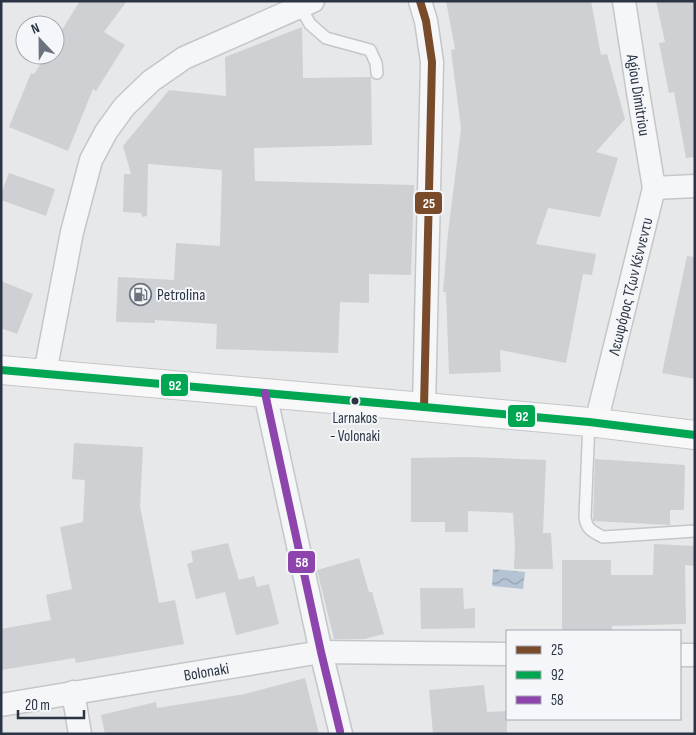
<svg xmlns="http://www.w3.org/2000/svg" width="696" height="735" viewBox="0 0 696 735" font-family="'Sofia Sans Condensed',sans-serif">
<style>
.water{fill:url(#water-waves)}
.building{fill:#ced0d3}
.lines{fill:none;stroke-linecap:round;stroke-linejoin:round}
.service-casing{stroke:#c4c6c8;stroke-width:14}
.minor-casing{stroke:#c4c6c8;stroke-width:25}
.secondary-casing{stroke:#c4c6c8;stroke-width:30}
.service{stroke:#f5f6f7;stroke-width:11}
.minor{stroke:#f5f6f7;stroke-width:22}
.secondary{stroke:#f8f8f8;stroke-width:28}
.bus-1-casing{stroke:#f4f6f9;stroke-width:11}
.bus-2-casing{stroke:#f4f6f9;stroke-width:11}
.bus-3-casing{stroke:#f4f6f9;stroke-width:11}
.bus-1{stroke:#7a4b2a;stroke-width:8}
.bus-2{stroke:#00a651;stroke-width:8}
.bus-3{stroke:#8e44ad;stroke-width:8}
.bus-dot{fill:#2b3445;stroke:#f4f6f9;stroke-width:2}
.labels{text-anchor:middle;stroke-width:4;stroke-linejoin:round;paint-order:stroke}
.bus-label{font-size:15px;fill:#2b3445;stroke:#f4f6f9}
.street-label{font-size:16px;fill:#2b3445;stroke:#f4f6f9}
.poi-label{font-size:16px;fill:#2b3445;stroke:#f4f6f9;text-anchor:start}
.line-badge{stroke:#f4f6f9;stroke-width:2}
.badge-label{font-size:14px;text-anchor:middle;font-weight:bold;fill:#fff}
</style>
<defs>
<pattern id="water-waves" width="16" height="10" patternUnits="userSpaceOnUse" patternTransform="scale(1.25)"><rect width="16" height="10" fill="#b4c4d5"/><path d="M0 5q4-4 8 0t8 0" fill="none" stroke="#93a0af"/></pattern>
</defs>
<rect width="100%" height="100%" fill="#e6e8ea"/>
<path class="water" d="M 493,569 L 525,572 L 523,589 L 492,586 Z"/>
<path class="building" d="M 80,1 L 127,1 L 104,32 L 125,45 L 96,91 L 93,89 L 68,151 L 9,127 L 31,73 L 34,74 L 46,55 L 55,55 L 55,41 Z
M 446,1 L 591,1 L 601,55 L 607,54 L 625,119 L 596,152 L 618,158 L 600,217 L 548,208 L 536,244 L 596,254 L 592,275 L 583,274 L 566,363 L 500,350 L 501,372 L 449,374 L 446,292 L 443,292 L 448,233 L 461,129 L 451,50 L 455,49 Z
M 656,1 L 695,1 L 695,157 L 686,158 L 674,92 L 669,93 L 659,43 L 665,42 Z
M 302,27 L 303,78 L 371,77 L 372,145 L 254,148 L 255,181 L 414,185 L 411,275 L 369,274 L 369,303 L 340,302 L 338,353 L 216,349 L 217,324 L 155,320 L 155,323 L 116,322 L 118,277 L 174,280 L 176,243 L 220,246 L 222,170 L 148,164 L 147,216 L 142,217 L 141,213 L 123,212 L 124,174 L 131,174 L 123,146 L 169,90 L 226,96 L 225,57 Z
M 9,173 L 55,189 L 46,216 L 1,200 L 1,194 Z
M 687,256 L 695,257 L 695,379 L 662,373 Z
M 1,281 L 33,294 L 17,334 L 1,328 Z
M 74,443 L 143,447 L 140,506 L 159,603 L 175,600 L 184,644 L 76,663 L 75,658 L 1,670 L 1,629 L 51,620 L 46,595 L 72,589 L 60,527 L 83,522 L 85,480 L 72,479 Z
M 471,457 L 546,460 L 543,533 L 551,533 L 553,569 L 514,569 L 515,545 L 513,513 L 468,511 L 468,532 L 445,532 L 445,522 L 411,522 L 411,458 Z
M 595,459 L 685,465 L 684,510 L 670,510 L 670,525 L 593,521 Z
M 228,543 L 239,580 L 254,576 L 257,587 L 269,584 L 279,624 L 236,635 L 225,592 L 196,599 L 187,564 L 193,562 L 191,551 Z
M 654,544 L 695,546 L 695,566 L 685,565 L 686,624 L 612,626 L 612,631 L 562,631 L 562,560 L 611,560 L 611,575 L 653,575 Z
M 359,558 L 369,592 L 372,592 L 384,634 L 364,639 L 334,639 L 317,570 Z
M 420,588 L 463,588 L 464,609 L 475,608 L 475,628 L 421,629 Z
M 305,678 L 319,734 L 105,734 L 101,715 L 156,702 L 157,708 L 245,694 Z
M 484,685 L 487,712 L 507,711 L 507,734 L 433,734 L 429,690 Z"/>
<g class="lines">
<defs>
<path id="service" d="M 300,6 L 310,24 L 326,38 L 370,50 L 376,63 L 377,73
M 589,422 L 585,517 C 586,529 593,532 603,537 L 695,531"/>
<g id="minor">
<path d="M 420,1 L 426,21 L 432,62 L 424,407"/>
<path d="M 654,188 L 695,186"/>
<path d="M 45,373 L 72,232 L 91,160 L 106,132 L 124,107 L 151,81 L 184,58 L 313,1"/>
<path d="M 265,393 L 321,652 L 341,734"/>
<path id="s1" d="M 596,423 L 654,188 L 638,92 L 624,1"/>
<path d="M 680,655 L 695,655"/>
<path d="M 73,692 L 80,734"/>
<path id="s2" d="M 1,705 L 321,652 L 507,654"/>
</g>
<path id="secondary" d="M 1,370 L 424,407 L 589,422 L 695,435"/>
</defs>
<use href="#service" class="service-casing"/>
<use href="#minor" class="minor-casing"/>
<use href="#secondary" class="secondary-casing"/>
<use href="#service" class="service"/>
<use href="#minor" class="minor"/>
<use href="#secondary" class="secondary"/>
<defs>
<path id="bus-1" d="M 420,1 L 426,21 L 432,62 L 424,407"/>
<path id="bus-2" d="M 1,370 L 424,407 L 589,422 L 695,435"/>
<path id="bus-3" d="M 265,393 L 321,652 L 340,731"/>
</defs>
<use href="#bus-1" class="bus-1-casing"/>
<use href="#bus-2" class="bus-2-casing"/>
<use href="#bus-3" class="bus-3-casing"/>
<use href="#bus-1" class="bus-1"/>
<use href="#bus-2" class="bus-2"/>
<use href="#bus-3" class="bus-3"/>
</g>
<defs>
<symbol id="fuel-ring" viewBox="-11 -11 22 22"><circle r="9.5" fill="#f4f6f9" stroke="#6c737f" stroke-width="1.5"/><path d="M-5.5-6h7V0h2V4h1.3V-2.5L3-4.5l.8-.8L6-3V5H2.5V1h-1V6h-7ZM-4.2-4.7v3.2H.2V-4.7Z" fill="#6c737f"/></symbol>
</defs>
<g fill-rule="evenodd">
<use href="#fuel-ring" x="128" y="282" width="25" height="25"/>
</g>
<circle class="bus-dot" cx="355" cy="401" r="4.5"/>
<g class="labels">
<g class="bus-label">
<text x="355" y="423">Larnakos<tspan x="355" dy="18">- Volonaki</tspan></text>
</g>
<g class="street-label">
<text transform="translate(639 95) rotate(81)" y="6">Agiou Dimitriou</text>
<text dy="6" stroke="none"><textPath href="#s1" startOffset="141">Λεωφόρος Τζων Κέννεντυ</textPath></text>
<text dy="6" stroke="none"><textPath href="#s2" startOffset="208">Bolonaki</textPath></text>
</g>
<g class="poi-label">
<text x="157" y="300">Petrolina</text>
</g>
</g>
<g class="line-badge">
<rect x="414" y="191" width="29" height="24" rx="5" fill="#7a4b2a"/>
<rect x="160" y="373" width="29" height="24" rx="5" fill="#00a651"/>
<rect x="507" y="404" width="29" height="24" rx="5" fill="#00a651"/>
<rect x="287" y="550" width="29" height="24" rx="5" fill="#8e44ad"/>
</g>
<g class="badge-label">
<text x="429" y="208">25</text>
<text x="175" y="390">92</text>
<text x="522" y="421">92</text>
<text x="302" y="567">58</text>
</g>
<rect width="696" height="735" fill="none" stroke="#2b3445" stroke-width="5"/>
<rect x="506" y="630" width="175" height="90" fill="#f4f6f9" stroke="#a4a8b1"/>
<rect x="516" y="646" width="25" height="8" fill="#7a4b2a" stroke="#a4a8b1"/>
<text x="551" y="655" font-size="15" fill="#2b3445">25</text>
<rect x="516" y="671" width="25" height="8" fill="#00a651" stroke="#a4a8b1"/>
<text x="551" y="680" font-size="15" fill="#2b3445">92</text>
<rect x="516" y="696" width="25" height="8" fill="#8e44ad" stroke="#a4a8b1"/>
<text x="551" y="705" font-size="15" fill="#2b3445">58</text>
<g transform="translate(40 40) rotate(338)"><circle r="24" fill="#f4f6f9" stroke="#a4a8b1"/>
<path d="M0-4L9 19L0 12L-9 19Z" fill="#6c737f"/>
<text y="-8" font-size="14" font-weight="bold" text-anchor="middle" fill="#2b3445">N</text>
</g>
<path d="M18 710v8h66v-8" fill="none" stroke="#2b3445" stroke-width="2.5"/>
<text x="25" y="710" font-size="15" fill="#2b3445" stroke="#f4f6f9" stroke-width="4" paint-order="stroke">20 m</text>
</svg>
